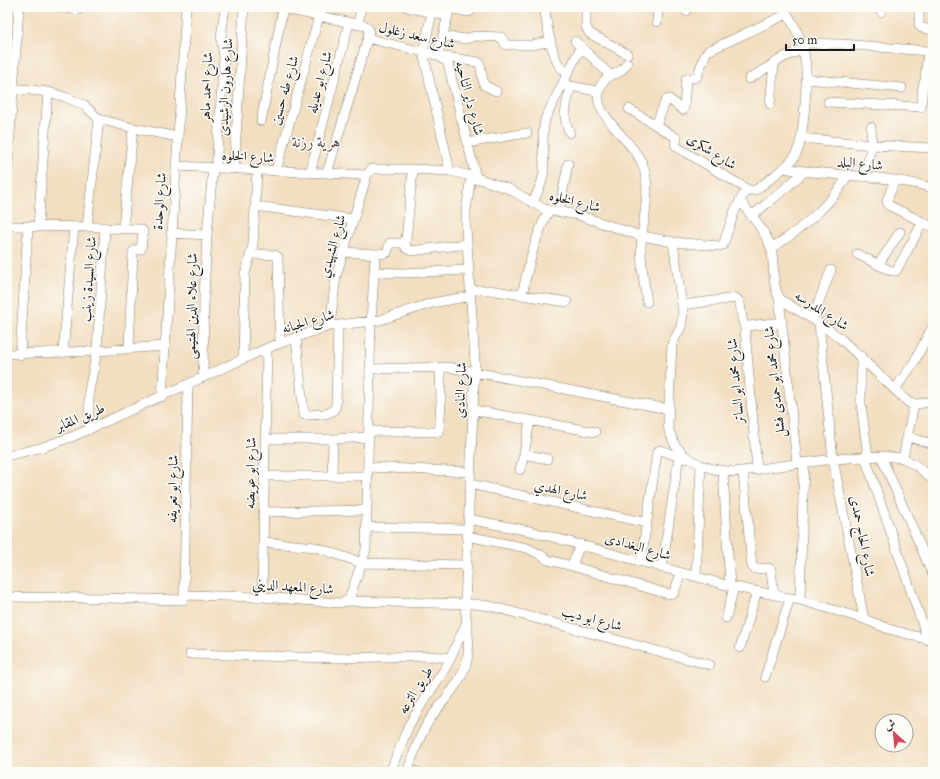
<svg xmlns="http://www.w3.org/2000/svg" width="940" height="779" viewBox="0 0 940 779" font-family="'IM FELL Great Primer',Amiri,serif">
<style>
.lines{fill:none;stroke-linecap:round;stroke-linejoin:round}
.street-casing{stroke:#877d6e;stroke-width:10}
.street{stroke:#fff;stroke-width:9}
.labels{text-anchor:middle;stroke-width:3;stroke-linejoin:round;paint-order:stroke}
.street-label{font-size:14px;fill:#1c1c1c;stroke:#fdfcf7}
.quarter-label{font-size:16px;fill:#5a4842;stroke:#fdfcf7}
</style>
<rect width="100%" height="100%" fill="#fdfcf7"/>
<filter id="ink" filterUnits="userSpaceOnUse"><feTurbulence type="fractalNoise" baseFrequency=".025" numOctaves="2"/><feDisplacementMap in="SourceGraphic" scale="8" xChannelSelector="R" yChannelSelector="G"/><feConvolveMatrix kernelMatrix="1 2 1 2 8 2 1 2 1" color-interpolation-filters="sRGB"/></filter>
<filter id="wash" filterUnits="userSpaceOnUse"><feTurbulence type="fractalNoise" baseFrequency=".012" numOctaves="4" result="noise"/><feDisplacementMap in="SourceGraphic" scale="16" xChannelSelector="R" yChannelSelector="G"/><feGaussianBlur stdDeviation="0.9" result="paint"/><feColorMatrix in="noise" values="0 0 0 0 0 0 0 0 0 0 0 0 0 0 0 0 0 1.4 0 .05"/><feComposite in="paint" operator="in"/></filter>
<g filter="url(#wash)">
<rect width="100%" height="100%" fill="#f2dec0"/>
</g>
<g filter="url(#ink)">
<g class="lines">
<defs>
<path id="street" d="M 58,7 L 78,10
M 276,7 L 366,26 L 369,30 L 368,37 L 371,39 L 439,56 L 478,62 L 480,64 L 484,85 L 496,91
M 407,7 L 448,16
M 450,7 L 438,55 C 440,59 446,59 448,64 L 476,177
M 545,7 C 545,19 552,55 559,65 C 561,69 565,70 568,73
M 586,7 L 586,26 L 589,33 L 627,54
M 782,7 C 810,43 808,72 804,115 C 802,130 802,146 793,159 C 789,164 760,188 755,190 C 751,191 749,189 746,190 L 735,210 L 723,245 L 719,246 L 673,242 L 683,313 L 681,327 L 672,344 L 668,424 L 669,431 L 675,445 L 685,456 L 701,465 L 713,469 L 734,472 L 833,459 L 881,456 L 903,458 L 917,466 L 933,480
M 919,7 L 919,25 L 922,28 L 933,30
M 450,8 L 468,12 L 470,11 L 472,7
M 686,11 L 689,7
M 881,12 L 881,7
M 432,13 L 423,52 L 450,171
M 657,22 L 658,7
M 358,25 L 361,7
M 443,36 L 466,39 L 475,36 L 501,37 L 506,45 L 532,45 L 551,41
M 575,41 L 607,72 L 608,77 C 576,105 631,137 642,163 C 653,191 642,219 641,248 C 641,266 644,284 647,302
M 802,43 L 842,44 L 927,51 L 928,52 L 925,80 L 926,82 L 933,84
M 608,75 C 617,75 623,71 627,63
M 749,79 L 784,57 L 804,49
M 807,79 L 902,88
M 565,85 L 597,91
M 13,88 L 48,92 L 65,97 L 84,105 L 99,119 L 133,128 L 178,137
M 828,102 L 921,107 L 923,85 L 925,81
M 770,104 L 774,63
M 629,109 L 677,138 L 675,144 L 677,147 L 747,189
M 261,121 L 283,8
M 656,125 L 666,100 L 669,99 L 683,110 L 684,109 L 686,79 L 697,77 L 705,55 L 708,51 L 787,14
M 570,133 C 561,118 567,102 571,86
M 801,138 L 872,145 L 933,148
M 467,143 L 527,133
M 176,166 L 367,175
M 216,168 L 224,57 L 221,38 L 225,7
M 784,168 C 833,177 885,174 933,188
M 234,169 L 244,7
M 276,171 L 319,16
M 310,173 L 349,23
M 327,173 L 368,37
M 7,176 L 19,7
M 863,177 L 872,145 L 871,127
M 895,180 L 887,200 L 888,205 L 933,227
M 740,200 C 749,213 767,233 771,248 C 775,262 771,288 781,300 L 819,323 L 841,339 L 909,403 L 917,404 L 933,401
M 533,203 L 541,184 L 544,172 L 543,134 L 545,119 L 581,47
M 255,206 L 353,219
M 559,211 L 568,164
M 751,216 L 774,198 L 804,172
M 7,226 L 104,227 L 105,228 L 97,351 L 89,391 L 89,430
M 38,227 L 48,92
M 87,227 L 99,119
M 105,228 L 140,229 L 143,231 L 141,249 L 135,250 L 133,252 L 129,349
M 123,228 L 133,128
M 171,233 L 207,235
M 405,241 L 406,248 L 411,251 L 467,244
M 771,248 C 796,234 835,201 847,176
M 343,252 L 376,254
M 251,254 L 275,255 L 278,257 L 280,343
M 857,254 L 891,271 L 896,271 L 923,222
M 878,265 L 900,232
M 374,272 L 402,273 L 469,270
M 471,290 L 489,290 L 567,302
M 522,295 C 529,264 534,239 549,210
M 779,298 L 797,463
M 682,305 L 736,298 C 744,304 739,319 745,327
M 812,319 L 831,270
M 819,323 L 833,459 L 864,619
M 330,326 L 336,276 L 367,175 L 371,169 L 413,169 L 450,171 L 471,176 L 509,189 L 544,209 L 578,215 L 638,235 L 673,242
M 296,338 L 304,415 C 314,414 334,417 336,405 L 338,325
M 63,353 L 74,227
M 7,354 L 97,351 L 164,346
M 20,355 L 28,227
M 861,356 L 861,404 L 868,456
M 243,359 L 245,274 L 253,245 L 257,170
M 370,369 L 448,367 L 668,409
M 203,377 L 204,298 L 207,235 L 213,168
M 895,389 L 913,364 L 933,326
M 162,397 L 186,7
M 473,410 L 595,432
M 530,421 L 524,454 L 547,459
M 369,431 L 439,432 L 441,402 L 440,367
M 908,437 L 933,444
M 265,439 L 333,439
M 7,456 L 43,447 L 74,436 L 267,348 L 314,331 L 330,326 L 380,320 L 432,303 L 471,296
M 881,456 L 933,575
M 865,457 L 928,640
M 903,458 L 914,404
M 368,467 L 470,472
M 520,470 L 524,454
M 757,470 L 745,329 L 748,326 L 782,322
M 723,472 L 730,586
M 743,472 L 752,566 L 755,569 L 769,568 L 771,570 L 774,595
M 264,476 L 368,476
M 332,476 L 333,439 L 369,437
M 470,484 L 647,523
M 263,512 L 367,510
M 468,519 L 530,531 L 730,586 L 800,600 L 864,619 L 889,629 L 933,641
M 367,527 L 468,529
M 467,536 L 527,548 L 541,555 L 548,560 L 572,566 L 580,544
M 263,542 L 315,547 L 362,563 L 466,565
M 641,562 L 657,452 L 660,450 L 686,459
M 572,566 L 668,594 L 674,593 L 681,573
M 662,568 L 679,456
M 696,577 L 701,465
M 184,595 L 188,384
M 7,597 L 105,598 L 183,600 L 185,595 L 262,597 L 340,603 L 346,601 L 349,599 L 364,556 L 366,549 L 371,322 L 375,257 L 377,254 L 387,253 L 390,243 L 403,243 L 406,240 L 413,169
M 262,597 L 267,348
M 800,600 L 804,462
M 346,601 L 473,604 L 490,606 L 710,665
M 726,618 L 734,587
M 740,648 L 757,591
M 190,654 L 335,658 L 431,656 L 451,658
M 765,677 L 790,598
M 408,769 L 418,772
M 390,772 L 409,725 L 420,707 L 446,667 L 466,624
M 407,772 C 413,756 418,739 427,724 C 440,702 462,685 467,660 C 471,642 466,622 465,605 L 475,362 L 466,228 L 466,211 L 471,176"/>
</defs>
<use href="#street" class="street-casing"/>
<use href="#street" class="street"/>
</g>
</g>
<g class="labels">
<g class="street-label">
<text transform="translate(417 35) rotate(13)" y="5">شارع سعد زغلول</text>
<text transform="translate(319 82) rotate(-75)" y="5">شارع ابو عديله</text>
<text transform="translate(206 87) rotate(-88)" y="5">شارع احمد ماهر</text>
<text transform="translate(225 87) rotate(-87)" y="5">شارع هارون الرشيدى</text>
<text transform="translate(284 90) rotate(-74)" y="5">شارع طه حسين</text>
<text transform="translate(470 98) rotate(75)" y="5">شارع داير الناحيه</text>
<text transform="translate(712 151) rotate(32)" y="5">شارع شكرى</text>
<text transform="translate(248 156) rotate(3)" y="5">شارع الخلوه</text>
<text transform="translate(860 163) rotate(5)" y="5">شارع البلد</text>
<text transform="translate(159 201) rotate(-86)" y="5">شارع الوحدة</text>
<text transform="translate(575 201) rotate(14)" y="5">شارع الخلوه</text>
<text transform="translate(332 246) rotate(-74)" y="5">شارع الشهيدي</text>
<text transform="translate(88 279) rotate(-86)" y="5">شارع السيدة زينب</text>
<text transform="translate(191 306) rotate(-89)" y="5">شارع علاء الدين الهتيمى</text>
<text transform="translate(822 310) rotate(33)" y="5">شارع المدرسه</text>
<text transform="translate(308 321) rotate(-16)" y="5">شارع الجبانه</text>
<text transform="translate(735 381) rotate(-95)" y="5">شارع محمد ابو الساتر</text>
<text transform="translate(774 382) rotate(-96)" y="5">شارع محمد ابو حمدى فشل</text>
<text transform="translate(460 390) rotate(-88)" y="5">شارع النادى</text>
<text transform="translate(80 417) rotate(-23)" y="5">طريق المقابر</text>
<text transform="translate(250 473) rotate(-89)" y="5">شارع ابو عويضه</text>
<text transform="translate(172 489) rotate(-89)" y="5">شارع ابو تعريفه</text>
<text transform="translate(561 490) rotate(12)" y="5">شارع الهدي</text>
<text transform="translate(863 536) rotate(79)" y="5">شارع الحاج حمدى</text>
<text transform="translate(638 546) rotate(16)" y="5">شارع البغدادى</text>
<text transform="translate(293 586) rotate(4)" y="5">شارع المعهد الديني</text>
<text transform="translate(592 618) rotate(15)" y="5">شارع ابو ديب</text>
<text transform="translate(415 690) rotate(-58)" y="5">طريق الترعه</text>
</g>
<g class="quarter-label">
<text x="316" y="147">هرية رزنة</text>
</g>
</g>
<rect width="940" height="779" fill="none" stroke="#fdfcf7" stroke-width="24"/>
<g transform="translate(894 733) rotate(333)"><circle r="19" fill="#fdfcf7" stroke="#a3a29f"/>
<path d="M0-3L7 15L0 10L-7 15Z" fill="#d1495b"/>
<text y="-6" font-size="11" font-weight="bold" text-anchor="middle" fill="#1c1c1c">ش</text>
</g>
<path d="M786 44v6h68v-6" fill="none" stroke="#1c1c1c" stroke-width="2"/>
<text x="792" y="44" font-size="12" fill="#1c1c1c" stroke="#fdfcf7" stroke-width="3" paint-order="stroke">50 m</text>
</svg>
